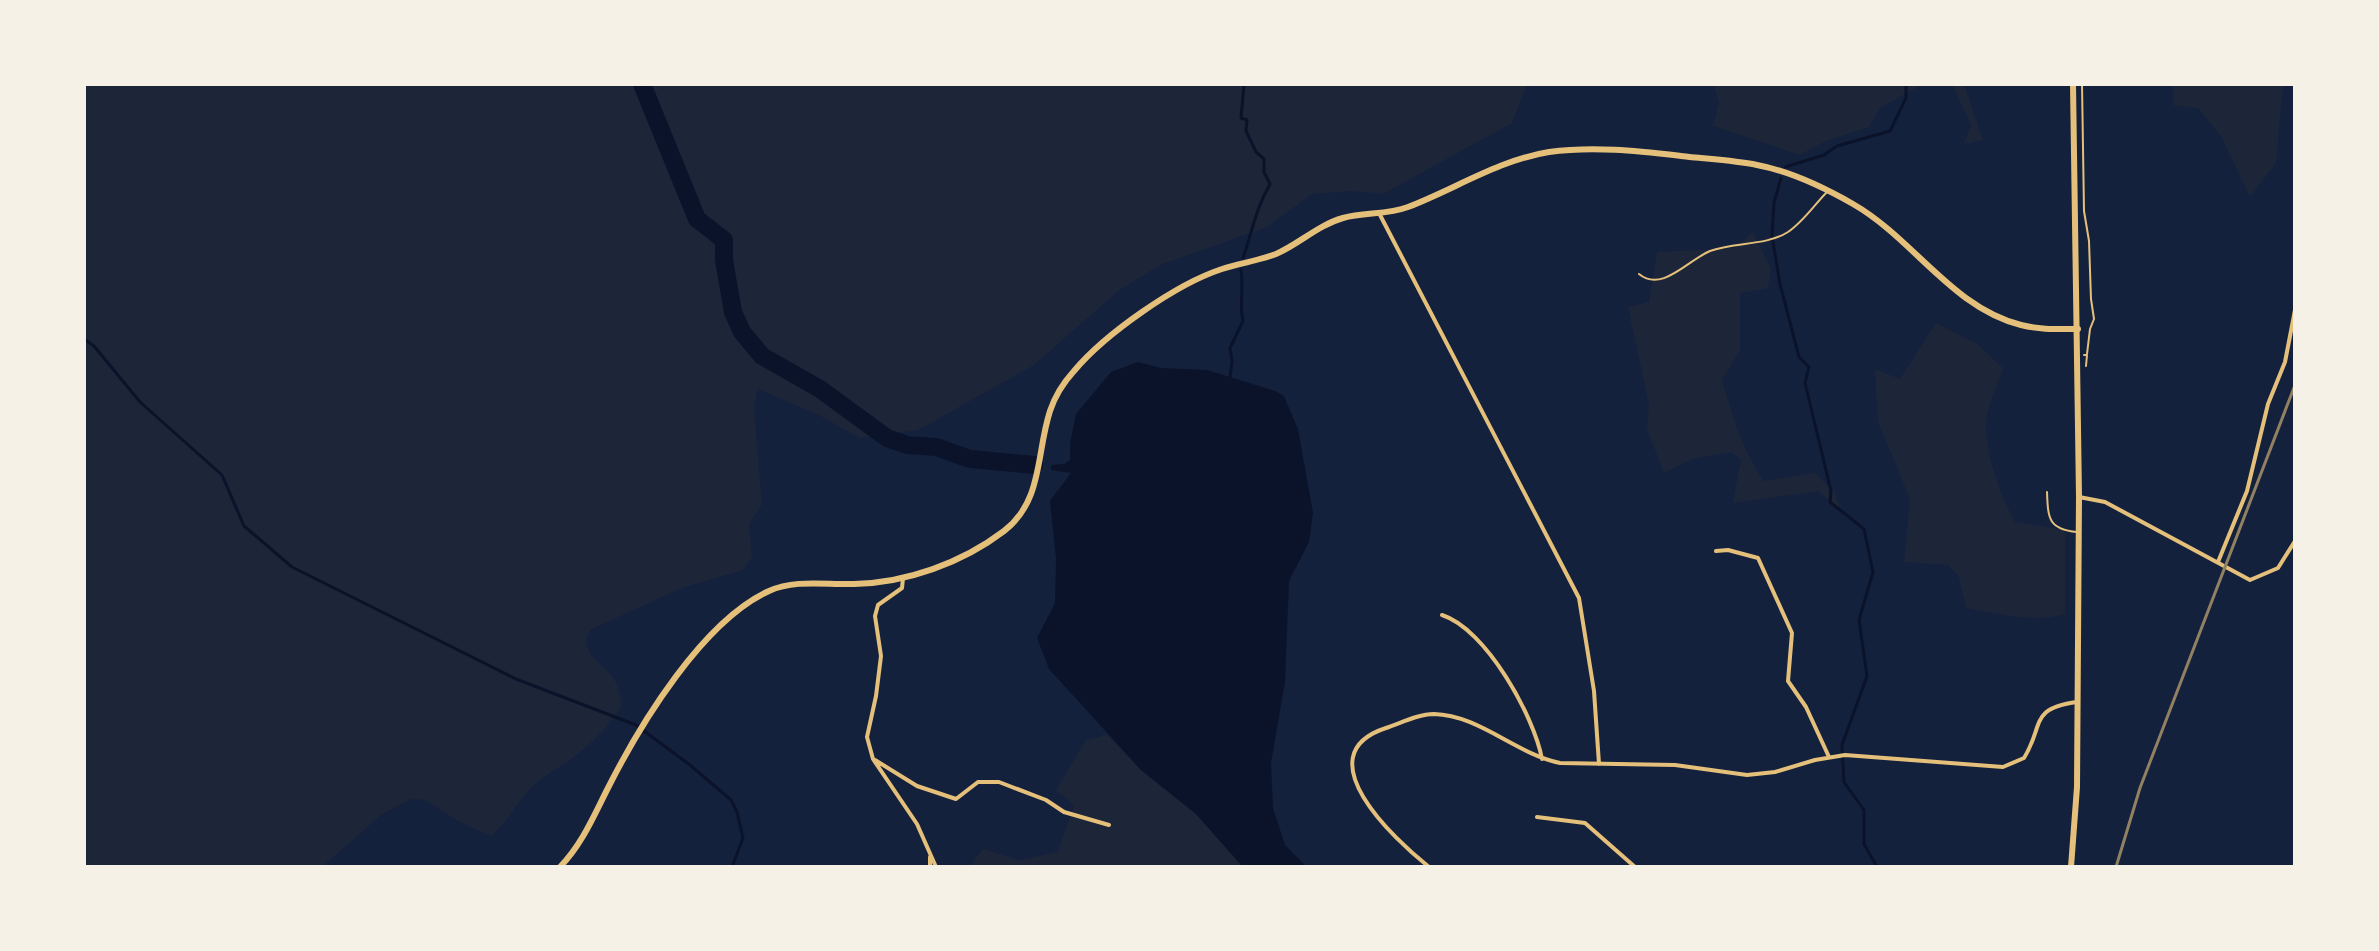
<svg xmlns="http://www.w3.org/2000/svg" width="2379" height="951" viewBox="0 0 2379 951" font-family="'Titillium Web',sans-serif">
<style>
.green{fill:#1d2539}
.water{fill:#0b132b}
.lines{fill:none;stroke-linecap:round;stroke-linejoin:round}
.stream{stroke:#0b132b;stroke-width:3}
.river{stroke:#0b132b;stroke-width:18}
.path{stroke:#e5c07b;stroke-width:2}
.service{stroke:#e5c07b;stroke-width:2}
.minor{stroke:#e5c07b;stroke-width:4}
.secondary{stroke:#e5c07b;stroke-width:6}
.primary{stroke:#e5c07b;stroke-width:6}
.rail{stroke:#918062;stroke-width:3}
</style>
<rect width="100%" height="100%" fill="#14213d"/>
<path class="green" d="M 84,84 L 1527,84 L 1512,123 L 1383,194 L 1351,191 L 1312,194 L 1267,227 L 1160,265 L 1118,291 L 1034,365 L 918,430 L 860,438 L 817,414 L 758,389 L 754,407 L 762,504 L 749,525 L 752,557 L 743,570 L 679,589 L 590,630 C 577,652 603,663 614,679 C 619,688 620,695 622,705 C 612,724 589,746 571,759 C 557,769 543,776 531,788 C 516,803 507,823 491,836 L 458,821 L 425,800 L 411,799 L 381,815 L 322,867 L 84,867 Z
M 1714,84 L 1923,84 L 1880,108 L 1869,127 L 1824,142 L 1800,155 L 1713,126 L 1719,103 Z
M 1952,84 L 1964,84 L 1983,140 L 1964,144 L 1971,125 Z
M 2173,84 L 2283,84 L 2276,163 L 2250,197 L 2221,136 L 2199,109 L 2173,105 Z
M 1753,232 L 1771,269 L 1768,288 L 1740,293 L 1740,350 L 1722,380 C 1733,416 1742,450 1764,481 L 1815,473 L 1835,493 L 1840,509 L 1818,491 L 1733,503 L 1741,459 L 1731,452 L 1692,459 L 1664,473 L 1647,429 L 1649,405 L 1628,307 L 1649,302 L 1657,252 L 1735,248 Z
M 1936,323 L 1977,344 L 2003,368 C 1998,385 1987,406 1986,423 C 1985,452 2001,497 2015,522 L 2065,530 L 2065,614 C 2035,624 1997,613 1966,608 L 1959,577 L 1948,565 L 1904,562 L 1910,499 L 1878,421 L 1875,369 L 1900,379 Z
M 1107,735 L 1141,770 L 1196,814 L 1243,867 L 969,867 L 983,849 L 1019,860 L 1058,852 L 1074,805 L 1056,790 L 1086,740 Z"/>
<path class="water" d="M 1138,362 L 1161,368 L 1207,370 L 1275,391 L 1284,396 L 1298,429 L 1313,513 L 1309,542 L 1289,581 L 1285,682 L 1271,763 L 1273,808 L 1285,845 L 1307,867 L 1243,867 L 1196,814 L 1141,770 L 1049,669 L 1037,638 L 1055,603 L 1056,559 L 1050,501 L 1071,473 L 1051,470 L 1051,465 L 1064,464 L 1070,460 L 1070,443 L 1076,414 L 1111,372 Z"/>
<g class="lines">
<path class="stream" d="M 1785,167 L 1824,155 L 1837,146 L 1890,131 L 1906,98 L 1906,84
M 1781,178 L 1774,203 L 1772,236 L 1780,284 L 1799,357 L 1809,367 L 1805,383 L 1831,491 L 1830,502 L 1864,529 L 1873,572 L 1859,620 L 1867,676 L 1842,745 L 1844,782 L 1864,810 L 1864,844 L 1877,867
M 1243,258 C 1252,232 1256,208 1270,184 L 1264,172 L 1264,159 L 1256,152 L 1246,131 L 1247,120 L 1241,118 L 1244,84
M 84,339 L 94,346 L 140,402 L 222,475 L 244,526 L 292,567 L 516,679 L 636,725 L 690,765 L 731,800 L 737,812 L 743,838 L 732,867
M 1230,377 L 1232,361 L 1230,348 L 1243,321 C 1239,303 1244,289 1241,270"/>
<path class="river" d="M 642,84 L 697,219 L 724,240 L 724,260 L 733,312 L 742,332 L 762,356 L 820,389 L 887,438 L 907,445 L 936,447 L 970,459 L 1034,465"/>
<path class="path" d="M 2082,84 L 2084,211 L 2089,241 L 2091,299 L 2094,319 L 2090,329 L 2087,354
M 2084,355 L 2087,355 L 2086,366"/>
<path class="service" d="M 1639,274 C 1662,293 1688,260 1710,251 C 1734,242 1766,246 1788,232 C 1803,222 1815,204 1827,192
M 2047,492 C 2048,518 2048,529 2077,532"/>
<path class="minor" d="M 1379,213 L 1579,598 L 1594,691 L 1599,764
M 2079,497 L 2105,502 L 2250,580 L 2278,568 L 2295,541
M 1716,551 L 1728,550 L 1758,558 L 1792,633 L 1788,681 L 1806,707 L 1829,757
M 2218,562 L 2247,491 L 2268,404 L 2285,362 L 2295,310
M 903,578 L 902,588 L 878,605 L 875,616 L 881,656 L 876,696 L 867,737 L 873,759 L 917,824 L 936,867
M 1442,615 C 1486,629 1534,716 1542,759
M 875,760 L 917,786 L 956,799 L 978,782 L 999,782 L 1046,800 L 1064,812 L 1109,825
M 1537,817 L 1585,823 L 1635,867
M 930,867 L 930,857
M 1429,867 C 1395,840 1303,755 1386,728 C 1401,723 1418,714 1434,714 C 1479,715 1516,754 1560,763 L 1675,765 L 1747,775 L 1775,772 L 1815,760 L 1845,755 L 2003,767 L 2024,758 C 2044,726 2029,708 2077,702"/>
<path class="secondary" d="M 560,867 C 583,843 594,815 609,786 C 641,723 703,621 769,591 C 795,579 826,585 854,584 C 906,583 962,563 1004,531 C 1043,501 1036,454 1050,411 C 1055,396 1064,382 1074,371 C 1105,334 1176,284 1222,269 C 1240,263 1258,261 1276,254 C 1299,244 1318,225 1343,218 C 1364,212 1387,215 1408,207 C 1455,189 1499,160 1549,152 C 1594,146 1637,151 1681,156 C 1706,159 1732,160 1757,165 C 1789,171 1825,188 1853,204 C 1914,239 1951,307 2021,325 C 2040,330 2059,329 2078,329"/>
<path class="primary" d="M 2071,867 L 2077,787 L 2079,497 L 2073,84"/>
<path class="rail" d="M 2116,867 L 2140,788 L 2295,385"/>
</g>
<rect width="2379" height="951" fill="none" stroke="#f6f1e7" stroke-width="172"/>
</svg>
